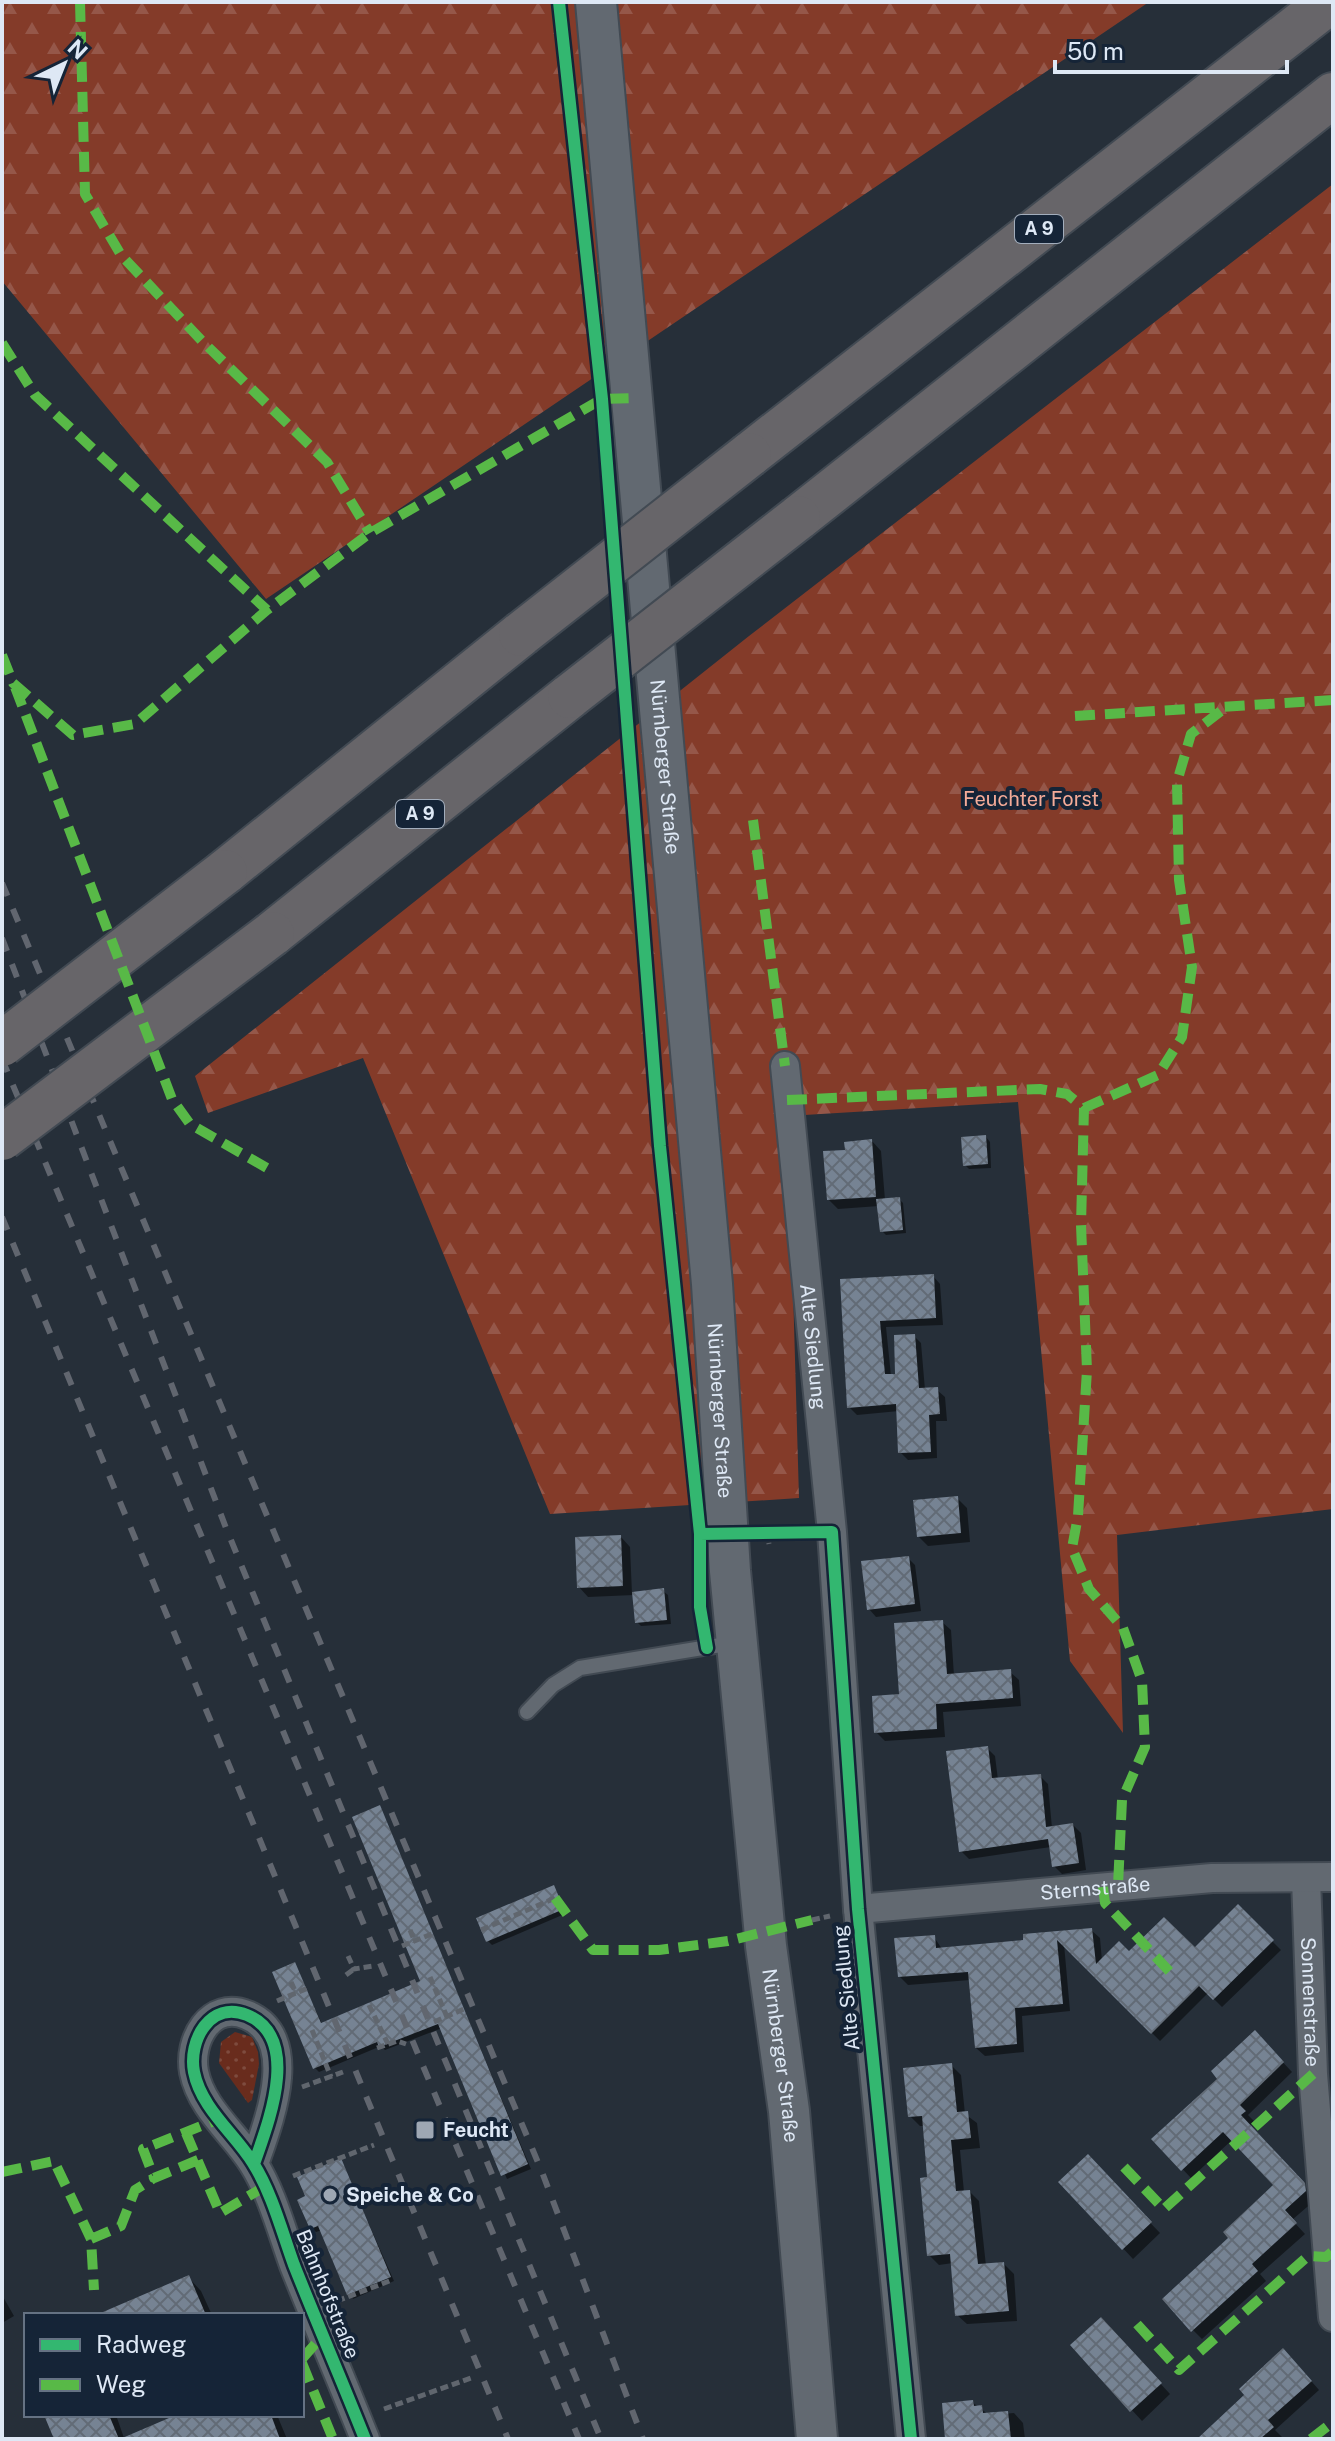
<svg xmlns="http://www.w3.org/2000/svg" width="1335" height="2441" viewBox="0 0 1335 2441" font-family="'Public Sans',sans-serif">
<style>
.grass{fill:url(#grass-dots)}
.forest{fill:url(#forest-firs)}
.shadow{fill:#0007}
.building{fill:url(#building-cross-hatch)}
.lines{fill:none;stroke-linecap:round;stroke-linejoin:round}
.service-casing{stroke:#424a53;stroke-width:18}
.minor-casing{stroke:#424a53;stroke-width:32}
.secondary-casing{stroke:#424a53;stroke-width:44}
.motorway-casing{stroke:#424a53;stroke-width:48}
.path{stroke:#60666e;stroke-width:5;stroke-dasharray:8 4;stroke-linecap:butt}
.service{stroke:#626971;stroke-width:14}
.minor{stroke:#626971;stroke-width:28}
.secondary{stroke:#626971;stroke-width:40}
.motorway{stroke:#676569;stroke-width:44}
.rail{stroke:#61666f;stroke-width:6;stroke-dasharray:14 14;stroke-linecap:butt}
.motorway-bridge-casing{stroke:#424a53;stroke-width:48;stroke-linecap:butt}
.motorway-bridge{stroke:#676569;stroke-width:44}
.quiet{stroke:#58b947;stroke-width:10;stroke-dasharray:20 10;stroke-linecap:butt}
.cycleway-casing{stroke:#152437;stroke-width:17}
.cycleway{stroke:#33b770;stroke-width:12}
.poi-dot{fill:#9ea7b3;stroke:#152437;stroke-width:3}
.labels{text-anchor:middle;stroke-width:8;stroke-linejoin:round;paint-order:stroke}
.shield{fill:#152437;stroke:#a2adbc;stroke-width:2}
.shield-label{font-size:18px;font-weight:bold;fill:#dee8f5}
.street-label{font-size:20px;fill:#dee8f5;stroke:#152437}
.park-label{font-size:20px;fill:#f4ab98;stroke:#152437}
.poi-label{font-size:20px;font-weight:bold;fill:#dee8f5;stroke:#152437;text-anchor:start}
</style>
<defs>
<pattern id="grass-dots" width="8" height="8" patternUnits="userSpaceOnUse" patternTransform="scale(2)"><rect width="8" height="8" fill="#692c1d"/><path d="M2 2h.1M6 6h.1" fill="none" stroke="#7e4b3e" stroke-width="1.8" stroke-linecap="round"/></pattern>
<pattern id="forest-firs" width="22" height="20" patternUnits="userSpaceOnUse" patternTransform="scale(2)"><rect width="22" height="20" fill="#843b29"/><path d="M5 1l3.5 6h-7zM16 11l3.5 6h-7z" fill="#955749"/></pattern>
<pattern id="building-cross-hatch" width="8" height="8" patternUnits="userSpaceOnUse" patternTransform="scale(2)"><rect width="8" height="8" fill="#768393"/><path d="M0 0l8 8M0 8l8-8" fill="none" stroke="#626b76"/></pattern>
</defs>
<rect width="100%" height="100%" fill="#262f39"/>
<path class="grass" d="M 235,2032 L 252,2037 L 258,2052 L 259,2064 L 252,2100 L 248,2103 L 219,2063 L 221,2042 Z"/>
<path class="forest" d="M 2,2 L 1149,2 L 266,599 L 2,281 Z
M 1333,184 L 1333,1509 L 1117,1535 L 1123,1733 L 1070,1661 L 1018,1102 L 788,1116 L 799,1498 L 550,1514 L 363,1058 L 208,1113 L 195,1076 L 749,636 Z"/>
<path class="shadow" d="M 986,1137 L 990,1142 L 991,1168 L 969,1169 L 965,1165 Z
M 872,1141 L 881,1151 L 885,1200 L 899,1199 L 903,1203 L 906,1233 L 886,1235 L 882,1231 L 879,1206 L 838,1209 L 828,1199 Z
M 933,1276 L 940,1284 L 943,1325 L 886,1327 L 891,1376 L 897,1376 L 914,1336 L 921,1343 L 925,1390 L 937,1390 L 945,1397 L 947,1421 L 936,1421 L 937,1458 L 908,1460 L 900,1452 L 899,1411 L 857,1415 L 849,1407 L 842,1281 Z
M 957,1498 L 967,1508 L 970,1542 L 928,1546 L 918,1536 Z
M 621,1537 L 630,1547 L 632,1594 L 663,1591 L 668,1595 L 671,1624 L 641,1626 L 637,1622 L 634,1595 L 588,1597 L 579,1587 Z
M 908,1558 L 915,1565 L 921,1611 L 876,1617 L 869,1609 Z
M 942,1622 L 951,1630 L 954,1676 L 1010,1672 L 1019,1680 L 1021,1706 L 943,1712 L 945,1737 L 885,1741 L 876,1732 Z
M 987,1748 L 995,1756 L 998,1780 L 1040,1776 L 1048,1784 L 1052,1828 L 1073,1825 L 1081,1833 L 1086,1870 L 1062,1874 L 1054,1866 L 1051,1847 L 969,1859 L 961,1851 Z
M 379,1807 L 531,2169 L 507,2179 L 442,2028 L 385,2050 L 381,2046 L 319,2072 L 315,2068 L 295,1965 L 322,2024 L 423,1982 Z
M 553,1888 L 567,1913 L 492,1945 L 488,1941 Z
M 1238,1907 L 1281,1950 L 1222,2007 L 1208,1993 L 1160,2041 L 1064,1944 L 1070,2011 L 1022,2016 L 1024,2052 L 985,2056 L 976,2048 L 970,1980 L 908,1985 L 900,1977 L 934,1937 L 942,1949 L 1026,1942 L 1091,1930 L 1100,1938 L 1102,1961 L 1129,1954 L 1195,1950 Z
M 1264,2042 L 1292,2072 L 1248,2115 L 1254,2121 L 1249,2126 L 1313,2195 L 1314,2201 L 1292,2220 L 1305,2234 L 1260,2274 L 1266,2281 L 1202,2339 L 1193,2330 L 1231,2238 L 1276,2186 L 1233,2139 L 1191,2178 L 1154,2139 Z
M 951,2065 L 961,2075 L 965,2114 L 977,2123 L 980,2148 L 960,2150 L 964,2192 L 970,2192 L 979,2201 L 986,2266 L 1004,2264 L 1014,2274 L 1017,2321 L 967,2324 L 957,2315 L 953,2263 L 939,2265 L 929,2255 L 930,2179 L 925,2126 L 920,2126 L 910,2116 Z
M 1087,2157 L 1160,2233 L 1133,2259 L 1061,2182 Z
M 341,2161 L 394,2281 L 353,2299 L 322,2230 L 316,2232 L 312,2228 L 308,2198 Z
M 189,2278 L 201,2291 L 212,2315 L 141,2315 Z
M 2,2295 L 14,2316 L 2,2323 Z
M 1110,2329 L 1170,2394 L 1142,2421 L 1072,2345 Z
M 1292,2359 L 1319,2390 L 1275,2430 L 1284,2439 L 1200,2439 Z
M 972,2402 L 989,2415 L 1014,2413 L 1023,2423 L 1025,2439 L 947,2439 Z
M 46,2415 L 116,2415 L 124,2438 L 182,2415 L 277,2415 L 287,2439 L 56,2439 Z"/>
<path class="building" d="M 986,1135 L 988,1164 L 963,1166 L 961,1137 Z
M 872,1139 L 876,1197 L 827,1200 L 823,1151 L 845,1150 L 844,1142 Z
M 900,1197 L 903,1230 L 880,1232 L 876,1199 Z
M 934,1274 L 936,1318 L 880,1321 L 885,1374 L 895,1374 L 894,1335 L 915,1334 L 919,1388 L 938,1387 L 940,1414 L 929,1415 L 931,1452 L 898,1453 L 896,1404 L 847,1408 L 840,1279 Z
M 958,1496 L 961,1533 L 917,1537 L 913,1500 Z
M 621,1535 L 623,1586 L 577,1588 L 575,1537 Z
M 909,1556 L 915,1604 L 867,1610 L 861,1561 Z
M 664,1588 L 667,1620 L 635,1623 L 632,1592 Z
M 943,1620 L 947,1674 L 1011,1669 L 1013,1698 L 936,1704 L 937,1729 L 874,1733 L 872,1696 L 899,1694 L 894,1623 Z
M 988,1746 L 992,1778 L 1041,1774 L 1046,1827 L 1073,1823 L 1079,1863 L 1052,1867 L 1048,1839 L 959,1852 L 946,1751 Z
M 380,1805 L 528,2164 L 501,2176 L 438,2024 L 379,2047 L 377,2042 L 313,2069 L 272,1972 L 295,1962 L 321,2023 L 420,1981 L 352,1817 Z
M 554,1885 L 564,1909 L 486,1942 L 476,1918 Z
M 1238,1904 L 1274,1940 L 1213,2000 L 1199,1986 L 1151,2034 L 1057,1940 L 1063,2004 L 1015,2008 L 1017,2044 L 975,2048 L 968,1972 L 898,1977 L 894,1938 L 935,1935 L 936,1948 L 1023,1940 L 1023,1934 L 1092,1928 L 1096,1964 L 1119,1941 L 1129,1951 L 1164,1917 L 1195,1947 Z
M 1255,2030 L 1284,2062 L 1240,2105 L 1246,2111 L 1241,2115 L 1305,2183 L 1306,2191 L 1285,2210 L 1297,2223 L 1252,2264 L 1258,2271 L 1191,2332 L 1162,2299 L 1228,2238 L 1223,2232 L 1273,2185 L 1223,2132 L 1181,2171 L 1151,2139 L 1217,2079 L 1211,2071 Z
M 952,2063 L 957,2112 L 968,2111 L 971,2138 L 951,2140 L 956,2191 L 970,2190 L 978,2264 L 1004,2262 L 1009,2311 L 955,2316 L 950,2254 L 927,2256 L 920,2178 L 927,2177 L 922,2116 L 908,2117 L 903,2068 Z
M 1088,2154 L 1152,2222 L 1122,2250 L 1058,2182 Z
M 341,2158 L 391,2277 L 347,2295 L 318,2226 L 310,2229 L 297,2200 L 305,2196 L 297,2177 Z
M 189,2275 L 206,2315 L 96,2315 Z
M 1101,2317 L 1162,2383 L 1130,2412 L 1070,2345 Z
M 1283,2348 L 1312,2381 L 1268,2420 L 1274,2427 L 1260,2439 L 1197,2439 L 1244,2395 L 1239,2389 Z
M 973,2400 L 974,2406 L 982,2405 L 983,2413 L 1008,2411 L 1011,2439 L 945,2439 L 942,2403 Z
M 44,2415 L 109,2415 L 119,2439 L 54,2439 Z
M 176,2415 L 271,2415 L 280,2439 L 120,2439 Z"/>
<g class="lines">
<defs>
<path id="service" d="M 527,1712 L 553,1685 L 580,1668 L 733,1643"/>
<g id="minor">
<path id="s1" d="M 785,1066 L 832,1532 L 858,1909 L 911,2439"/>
<path id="s2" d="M 1306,1878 L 1313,2074 L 1333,2317"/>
<path id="s3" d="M 858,1909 L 1212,1878 L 1333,1877"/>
<path d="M 254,2164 C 267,2126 303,2038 247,2015 C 210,2000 188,2041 194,2072 C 201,2108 235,2134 253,2163 C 272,2193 282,2232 294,2265 C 317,2323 342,2381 365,2439"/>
</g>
<g id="secondary">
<path id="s4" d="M 596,2 L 712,1284 L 730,1571 L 766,1946 L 789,2111 L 817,2439"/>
</g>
<path id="motorway" d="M 749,455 L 1329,2
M 798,518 L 1333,95
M 225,872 L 521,634
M 272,934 L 570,696"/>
</defs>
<use href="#service" class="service-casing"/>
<use href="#minor" class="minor-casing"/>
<use href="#secondary" class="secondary-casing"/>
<use href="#motorway" class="motorway-casing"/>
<path class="path" d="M 767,1531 L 769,1544
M 812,1920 L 830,1916
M 410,1930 L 415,1942
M 481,1930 L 555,1898
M 402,1946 L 434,1933
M 348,1956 L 354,1969 L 373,1966
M 346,1975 L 354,1969
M 430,1977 L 447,2017
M 291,1982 L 296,1993
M 277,2001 L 308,1988
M 369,2005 L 388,2044
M 434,2022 L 464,2009
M 312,2030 L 331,2077
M 377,2048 L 397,2041 L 406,2044
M 302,2087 L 343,2072
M 293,2176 L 374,2145
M 337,2301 L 392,2280
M 384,2409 L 471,2378"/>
<use href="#service" class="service"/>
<use href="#minor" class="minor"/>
<use href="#secondary" class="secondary"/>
<use href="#motorway" class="motorway"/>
<path class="rail" d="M 2,883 L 542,2172 L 643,2439
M 2,938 L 226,1528 L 601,2439
M 2,1059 L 579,2439
M 2,1217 L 508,2439"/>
<defs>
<path id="motorway-bridge" d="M 521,634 L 749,455
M 570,696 L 798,518
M 2,1044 L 225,872
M 2,1138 L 272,934"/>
</defs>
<use href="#motorway-bridge" class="motorway-bridge-casing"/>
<use href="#motorway-bridge" class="motorway-bridge"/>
<path class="quiet" d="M 80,2 L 85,194 L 121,255 L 202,341 L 327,462 L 370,533
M 2,343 L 35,395 L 267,610
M 2,655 L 13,683 L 73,735 L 135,724 L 267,610 L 370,533 L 602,399 L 633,398
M 15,687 L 172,1099 L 190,1124 L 274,1172
M 1075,716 L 1333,700
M 753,820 L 785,1066
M 787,1100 L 1040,1089 L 1067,1094 L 1084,1108 L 1081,1225 L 1087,1370 L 1078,1516 L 1072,1548 L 1089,1589 L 1123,1628 L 1142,1681 L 1145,1747 L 1122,1800 L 1118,1886
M 1084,1108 L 1158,1075 L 1182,1037 L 1192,967 L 1179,880 L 1177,782 L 1191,734 L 1225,708
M 1103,1887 L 1105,1903 L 1170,1972
M 555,1898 L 593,1950 L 659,1950 L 728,1941 L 812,1920
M 186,2133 L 220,2213 L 264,2187
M 198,2160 L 154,2178 L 143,2149 L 219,2119
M 1124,2167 L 1164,2209 L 1313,2074
M 2,2172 L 54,2161 L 91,2239 L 94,2290
M 91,2239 L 121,2226 L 135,2190 L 154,2178
M 1137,2324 L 1179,2370 L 1308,2256 L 1326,2257 L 1333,2251
M 302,2359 L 322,2336
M 302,2363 L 333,2439
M 1311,2439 L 1333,2422"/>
<defs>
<path id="cycleway" d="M 559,2 L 602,399 L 660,1146 L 700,1534 L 700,1607 L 707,1648
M 700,1534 L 832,1532 L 858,1909 L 911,2439
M 254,2164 C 267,2126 303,2038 247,2015 C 210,2000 188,2041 194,2072 C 201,2108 235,2134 253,2163 C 272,2193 282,2232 294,2265 C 317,2323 342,2381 365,2439"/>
</defs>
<use href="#cycleway" class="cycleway-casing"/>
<use href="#cycleway" class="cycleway"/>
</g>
<g class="poi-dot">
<rect x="415" y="2120" width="20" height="20" rx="4"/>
<circle cx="330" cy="2195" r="8"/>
</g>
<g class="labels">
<g class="shield">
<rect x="1015" y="215" width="48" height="28" rx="6"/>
<rect x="396" y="800" width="48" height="28" rx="6"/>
</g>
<g class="shield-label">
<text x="1039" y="235">A 9</text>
<text x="420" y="820">A 9</text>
</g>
<g class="street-label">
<text dy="7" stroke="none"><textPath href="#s4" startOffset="768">Nürnberger Straße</textPath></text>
<text dy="7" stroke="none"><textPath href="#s1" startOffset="282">Alte Siedlung</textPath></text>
<text dy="7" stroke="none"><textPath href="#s4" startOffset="1414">Nürnberger Straße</textPath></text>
<text dy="7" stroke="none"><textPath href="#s3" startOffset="238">Sternstraße</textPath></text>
<text transform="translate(846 1988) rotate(-96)" y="7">Alte Siedlung</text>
<text dy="7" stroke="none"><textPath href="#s2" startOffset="124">Sonnenstraße</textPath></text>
<text dy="7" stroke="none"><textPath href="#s4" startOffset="2062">Nürnberger Straße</textPath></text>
<text transform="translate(328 2294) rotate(68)" y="7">Bahnhofstraße</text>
</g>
<g class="park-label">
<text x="1031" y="806">Feuchter Forst</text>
</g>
<g class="poi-label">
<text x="443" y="2137">Feucht</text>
<text x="346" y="2202">Speiche &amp; Co</text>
</g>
</g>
<rect width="1335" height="2441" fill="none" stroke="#dee8f5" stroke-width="8"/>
<rect x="24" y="2313" width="280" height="104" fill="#152437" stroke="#657283" stroke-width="2"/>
<rect x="40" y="2339" width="40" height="12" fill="#33b770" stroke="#657283" stroke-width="2"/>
<text x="96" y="2353" font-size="24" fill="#dee8f5">Radweg</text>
<rect x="40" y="2379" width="40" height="12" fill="#58b947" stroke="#657283" stroke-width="2"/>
<text x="96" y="2393" font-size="24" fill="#dee8f5">Weg</text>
<g transform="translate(64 64) rotate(43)" stroke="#152437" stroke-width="6" paint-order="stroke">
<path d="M0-6L14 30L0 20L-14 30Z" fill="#dee8f5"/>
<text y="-12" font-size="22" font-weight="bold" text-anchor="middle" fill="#dee8f5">N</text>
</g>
<path d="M1055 60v12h232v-12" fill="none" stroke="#dee8f5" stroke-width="4"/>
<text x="1067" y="60" font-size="24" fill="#dee8f5" stroke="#152437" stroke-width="6" paint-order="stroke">50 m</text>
</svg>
